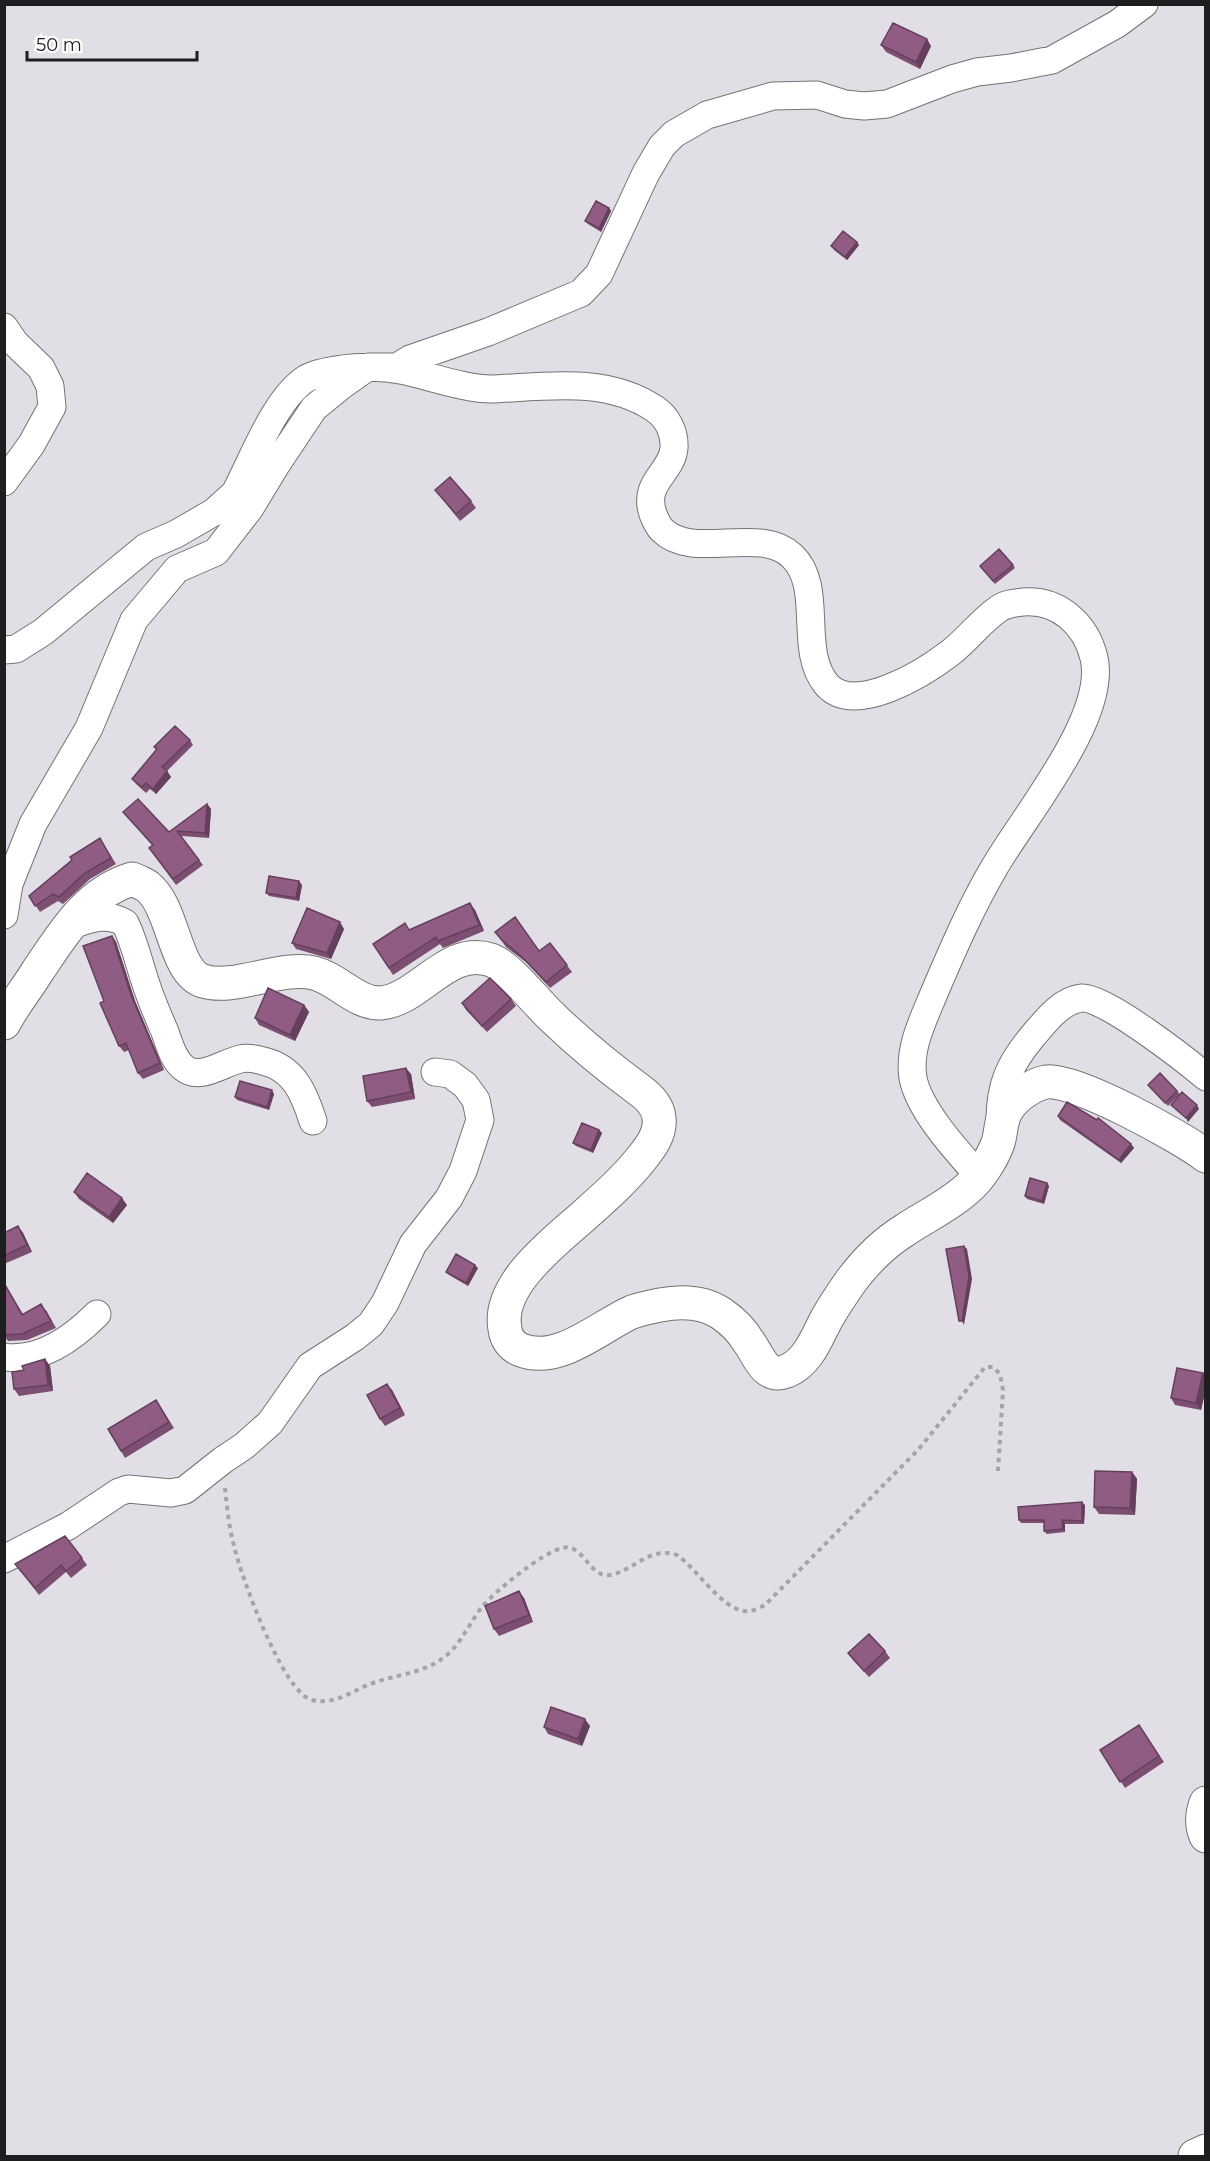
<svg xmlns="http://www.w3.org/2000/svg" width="1210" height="2161" viewBox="0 0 1210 2161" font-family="Montserrat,sans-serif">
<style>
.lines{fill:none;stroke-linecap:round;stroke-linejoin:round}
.street-casing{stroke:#747277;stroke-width:29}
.secondary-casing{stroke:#747277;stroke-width:35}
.path{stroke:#a5a4a9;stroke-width:4;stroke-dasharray:4.5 4.5;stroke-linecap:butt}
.street{stroke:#fff;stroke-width:27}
.secondary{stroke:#fff;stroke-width:33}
.wall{fill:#7c4f72}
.shaded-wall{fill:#65405c}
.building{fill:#905c84;stroke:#65405c;stroke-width:1.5}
</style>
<rect width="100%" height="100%" fill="#e1dfe5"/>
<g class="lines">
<defs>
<path id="street" d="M 4,327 L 15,343 L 41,368 L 50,386 L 52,407 L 31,445 L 4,482
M 4,650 L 16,649 L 43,632 L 146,547 L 176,534 L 214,512 L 235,493 C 253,459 275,398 307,378 C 318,372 331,371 342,369 C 364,366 385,367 406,371 C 432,377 469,390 495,389 C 549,386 608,377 655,409 C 667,417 675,432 674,448 C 672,473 642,482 653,514 C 655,519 658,526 662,530 C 693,561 760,525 792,556 C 825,587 797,650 827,685 C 855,716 924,673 950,653 C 967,640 980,622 997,610 C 1004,604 1014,603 1023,602 C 1058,599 1086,624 1094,658 C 1108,717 1023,817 994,868 C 971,907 953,949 935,991 C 924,1018 908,1048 913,1078 C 919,1110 957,1151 979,1176
M 4,915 L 9,884 L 33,824 L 89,728 L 134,620 L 177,569 L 216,552 L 250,508 L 276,465 L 314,408 L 341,386 L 368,367 L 397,367 L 410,359 L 488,332 L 581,293 L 599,274 L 646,173 L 662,146 L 674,134 L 707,115 L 773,96 L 817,95 L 845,104 L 864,106 L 887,104 L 952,79 L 977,72 L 1011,68 L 1052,60 L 1117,24 L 1144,4
M 67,927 C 87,920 106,911 125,923 C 135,943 139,964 146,984 C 151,1000 158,1016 165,1032 C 169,1043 173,1060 184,1068 C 200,1081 223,1063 240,1059 C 248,1057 256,1059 263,1061 C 294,1068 304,1093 313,1121
M 1000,1121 C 1000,1085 1009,1065 1032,1037 C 1045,1022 1061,1000 1082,998 C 1104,996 1187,1061 1206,1077
M 4,1357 C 40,1362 73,1338 97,1314
M 4,1559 L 68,1526 L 119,1492 L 128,1489 L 171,1493 L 185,1490 L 223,1460 L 244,1446 L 270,1423 L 310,1366 L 355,1337 L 371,1324 L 385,1303 L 413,1244 L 449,1198 L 463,1171 L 480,1120 L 476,1100 L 465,1085 L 450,1074 L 435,1072"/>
<path id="secondary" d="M 4,1023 C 14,1004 26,990 37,972 C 63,934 86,893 132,879 C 135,880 146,885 148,887 C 174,908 174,972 203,981 C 235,991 281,965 314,973 C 338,979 356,1004 381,1003 C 419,1000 448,945 491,960 C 508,966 538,1004 552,1017 C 579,1043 608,1067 638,1089 C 648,1096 658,1106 659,1118 C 661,1134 650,1148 641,1159 C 625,1179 607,1195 588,1212 C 559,1239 496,1283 505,1329 C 506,1338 511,1346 521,1350 C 559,1365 600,1326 632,1312 C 641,1309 651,1307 660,1305 C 681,1301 703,1301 722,1314 C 732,1321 742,1331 748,1341 C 759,1355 764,1380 787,1371 C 808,1362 816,1339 826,1320 C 833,1307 842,1294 851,1281 C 866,1261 884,1243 905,1230 C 926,1216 948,1206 967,1189 C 980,1178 992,1159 998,1143 C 1002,1130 1000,1119 1008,1108 C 1016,1096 1032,1085 1046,1082 C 1075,1078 1181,1137 1206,1156
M 1206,1803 C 1202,1814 1201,1825 1206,1836
M 1195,2156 L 1206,2151"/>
</defs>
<use href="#street" class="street-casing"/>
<use href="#secondary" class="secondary-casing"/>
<path class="path" d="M 225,1488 C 227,1507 229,1527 234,1546 C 241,1576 283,1693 312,1700 C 337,1706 355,1688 376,1682 C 401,1674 427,1672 447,1655 C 462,1642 470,1622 482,1607 C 495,1591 542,1553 562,1548 C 583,1542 590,1579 610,1575 C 634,1571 648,1546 677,1555 C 696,1568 721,1608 744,1611 C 752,1612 760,1608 766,1604 L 918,1450 L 985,1367 L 993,1367 L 1000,1374 L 1003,1390 L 998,1471"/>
<use href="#street" class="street"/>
<use href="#secondary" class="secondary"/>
</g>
<path class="wall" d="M 881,45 L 931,46 L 920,69 L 886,52 Z
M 609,208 L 611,211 L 601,232 L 588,224 L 585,221 Z
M 859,245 L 847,260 L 834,250 L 831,246 Z
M 435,490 L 471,501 L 476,508 L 460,521 Z
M 1013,565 L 1015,568 L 995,584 L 980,566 Z
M 190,740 L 193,745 L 167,771 L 171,777 L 156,794 L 150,789 L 146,793 L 136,784 L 132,779 L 156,750 L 154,747 Z
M 207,804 L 211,809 L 209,838 L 181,836 L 203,865 L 176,885 L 149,848 L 152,845 L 123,812 L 169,832 Z
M 100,838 L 116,864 L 90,879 L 63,904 L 58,901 L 40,912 L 29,896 Z
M 302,885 L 299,901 L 269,896 L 266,893 Z
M 475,910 L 484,931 L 443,948 L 440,944 L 393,975 L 373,944 L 409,930 Z
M 344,929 L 331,959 L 296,949 L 292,943 Z
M 495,932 L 539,951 L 550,943 L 572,972 L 550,988 L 527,963 L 506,947 Z
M 112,936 L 116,942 L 135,1001 L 164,1070 L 143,1079 L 138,1073 L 129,1050 L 124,1052 L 119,1046 L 104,1001 Z
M 511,999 L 516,1006 L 487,1032 L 466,1010 L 462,1003 Z
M 304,1005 L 309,1012 L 295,1041 L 259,1025 L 255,1018 Z
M 411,1074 L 415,1099 L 372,1107 L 367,1101 Z
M 1148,1085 L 1177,1091 L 1180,1094 L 1168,1106 Z
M 274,1094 L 269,1110 L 237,1100 L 235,1097 Z
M 1058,1116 L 1131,1144 L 1134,1148 L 1121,1163 L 1060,1120 Z
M 599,1130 L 602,1133 L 593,1153 L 576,1146 L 573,1143 Z
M 1047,1183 L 1049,1186 L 1044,1204 L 1027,1199 L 1025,1196 Z
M 74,1192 L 127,1205 L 113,1223 L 79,1199 Z
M 18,1226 L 23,1233 L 32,1252 L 4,1264 L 4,1233 Z
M 478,1268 L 468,1286 L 449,1275 L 446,1272 Z
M 4,1282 L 23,1314 L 46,1310 L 56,1328 L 27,1340 L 8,1341 L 4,1336 Z
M 45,1359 L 50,1366 L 53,1391 L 19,1396 L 14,1389 Z
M 1203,1373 L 1206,1377 L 1206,1388 L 1201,1410 L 1175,1405 L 1171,1398 Z
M 392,1390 L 405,1415 L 385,1426 L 380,1419 Z
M 156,1400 L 174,1428 L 125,1458 L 121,1451 Z
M 1132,1472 L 1137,1479 L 1135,1515 L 1099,1514 L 1094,1507 Z
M 1085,1505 L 1084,1524 L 1065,1524 L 1065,1532 L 1047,1534 L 1044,1531 L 1044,1523 L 1021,1523 L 1019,1520 Z
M 82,1558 L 87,1565 L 71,1578 L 66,1572 L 39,1595 L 15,1564 Z
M 524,1598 L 533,1622 L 499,1636 L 494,1629 Z
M 885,1651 L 890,1658 L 869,1677 L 853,1660 L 848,1653 Z
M 1139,1725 L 1164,1762 L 1125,1788 L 1100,1750 Z
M 590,1726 L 582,1746 L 548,1734 L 544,1727 Z"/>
<path class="shaded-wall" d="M 927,39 L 931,46 L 920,69 L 916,62 Z
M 609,208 L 611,211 L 601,232 L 599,228 Z
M 857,242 L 859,245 L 847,260 L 845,257 Z
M 167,771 L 171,777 L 156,794 L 153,789 Z
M 207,804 L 211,809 L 209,838 L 205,833 Z
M 299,881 L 302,885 L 299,901 L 296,898 Z
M 470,903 L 475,910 L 484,931 L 479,925 Z
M 340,922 L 344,929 L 331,959 L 327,953 Z
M 112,936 L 116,942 L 135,1001 L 164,1070 L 160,1063 L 131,995 Z
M 304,1005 L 309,1012 L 295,1041 L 290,1035 Z
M 406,1068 L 411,1074 L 415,1099 L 411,1092 Z
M 272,1090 L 274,1094 L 269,1110 L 267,1107 Z
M 1197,1105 L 1199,1109 L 1188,1122 L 1186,1118 Z
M 599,1130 L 602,1133 L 593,1153 L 591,1150 Z
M 1131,1144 L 1134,1148 L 1121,1163 L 1119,1160 Z
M 1047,1183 L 1049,1186 L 1044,1204 L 1042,1201 Z
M 122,1198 L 127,1205 L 113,1223 L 109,1217 Z
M 18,1226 L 23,1233 L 32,1252 L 27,1245 Z
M 964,1246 L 967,1249 L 972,1279 L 964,1325 L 962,1321 Z
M 475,1265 L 478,1268 L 468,1286 L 466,1283 Z
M 45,1359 L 50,1366 L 53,1391 L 48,1385 Z
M 1203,1373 L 1206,1377 L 1206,1388 L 1201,1410 L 1196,1403 Z
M 387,1384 L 392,1390 L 405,1415 L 400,1408 Z
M 1132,1472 L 1137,1479 L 1135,1515 L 1130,1508 Z
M 1082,1502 L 1085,1505 L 1084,1524 L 1082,1521 Z
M 1062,1520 L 1065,1524 L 1065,1532 L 1063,1529 Z
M 519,1591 L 524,1598 L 533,1622 L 529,1615 Z
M 585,1719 L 590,1726 L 582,1746 L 578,1739 Z"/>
<path class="building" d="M 893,23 L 927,39 L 916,62 L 881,45 Z
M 596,201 L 609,208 L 599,228 L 585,221 Z
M 843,231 L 857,242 L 845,257 L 831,246 Z
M 450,477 L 471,501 L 456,514 L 435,490 Z
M 999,549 L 1013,565 L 993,581 L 980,566 Z
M 175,726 L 190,740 L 162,767 L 167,771 L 153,789 L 146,783 L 142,787 L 132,779 L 157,749 L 154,747 Z
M 138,799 L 169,832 L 207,804 L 205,833 L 177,831 L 199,860 L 173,879 L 149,848 L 153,845 L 123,812 Z
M 100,838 L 111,858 L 85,873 L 59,897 L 53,894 L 35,906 L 29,896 L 72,860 L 70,857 Z
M 269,876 L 299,881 L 296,898 L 266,893 Z
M 470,903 L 479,925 L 438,941 L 436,937 L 389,968 L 373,944 L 405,923 L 409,930 Z
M 307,908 L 340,922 L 327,953 L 292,943 Z
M 515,917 L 539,951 L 550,943 L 567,965 L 546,982 L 522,957 L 502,940 L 495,932 Z
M 112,936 L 131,995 L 160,1063 L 138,1073 L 126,1043 L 119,1046 L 100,1003 L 104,1001 L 83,946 Z
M 490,978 L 511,999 L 482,1026 L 462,1003 Z
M 268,988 L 304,1005 L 290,1035 L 255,1018 Z
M 406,1068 L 411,1092 L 367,1101 L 363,1076 Z
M 1160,1073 L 1177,1091 L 1165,1103 L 1148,1085 Z
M 240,1081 L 272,1090 L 267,1107 L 235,1097 Z
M 1182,1092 L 1197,1105 L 1186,1118 L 1171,1105 Z
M 1067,1102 L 1097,1120 L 1098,1118 L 1131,1144 L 1119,1160 L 1058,1116 Z
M 582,1123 L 599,1130 L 591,1150 L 573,1143 Z
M 87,1173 L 122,1198 L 109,1217 L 74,1192 Z
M 1030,1178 L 1047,1183 L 1042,1201 L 1025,1196 Z
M 18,1226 L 27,1245 L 4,1256 L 4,1233 Z
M 964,1246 L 969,1276 L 962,1321 L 959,1321 L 946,1249 Z
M 456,1254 L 475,1265 L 466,1283 L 446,1272 Z
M 4,1283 L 22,1315 L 41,1304 L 51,1321 L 22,1334 L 4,1335 Z
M 45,1359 L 48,1385 L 14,1389 L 12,1372 L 24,1370 L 22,1366 Z
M 1177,1368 L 1203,1373 L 1196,1403 L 1171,1398 Z
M 387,1384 L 400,1408 L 380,1419 L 367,1395 Z
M 156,1400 L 169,1422 L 121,1451 L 108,1429 Z
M 1095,1471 L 1132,1472 L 1130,1508 L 1094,1507 Z
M 1082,1502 L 1082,1521 L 1062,1520 L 1063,1529 L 1044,1531 L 1044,1520 L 1019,1520 L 1018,1507 Z
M 65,1536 L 82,1558 L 66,1571 L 61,1565 L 35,1588 L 15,1564 Z
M 519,1591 L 529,1615 L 494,1629 L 485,1606 Z
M 869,1634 L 885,1651 L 864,1671 L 848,1653 Z
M 551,1707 L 585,1719 L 578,1739 L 544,1727 Z
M 1139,1725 L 1159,1756 L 1120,1782 L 1100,1750 Z"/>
<rect width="1210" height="2161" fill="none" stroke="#1e1d20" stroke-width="12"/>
<path d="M27 51v9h170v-9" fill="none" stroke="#1e1d20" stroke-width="3"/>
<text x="36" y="51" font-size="18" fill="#1e1d20" stroke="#ffffff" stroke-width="4.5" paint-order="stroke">50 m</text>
</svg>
